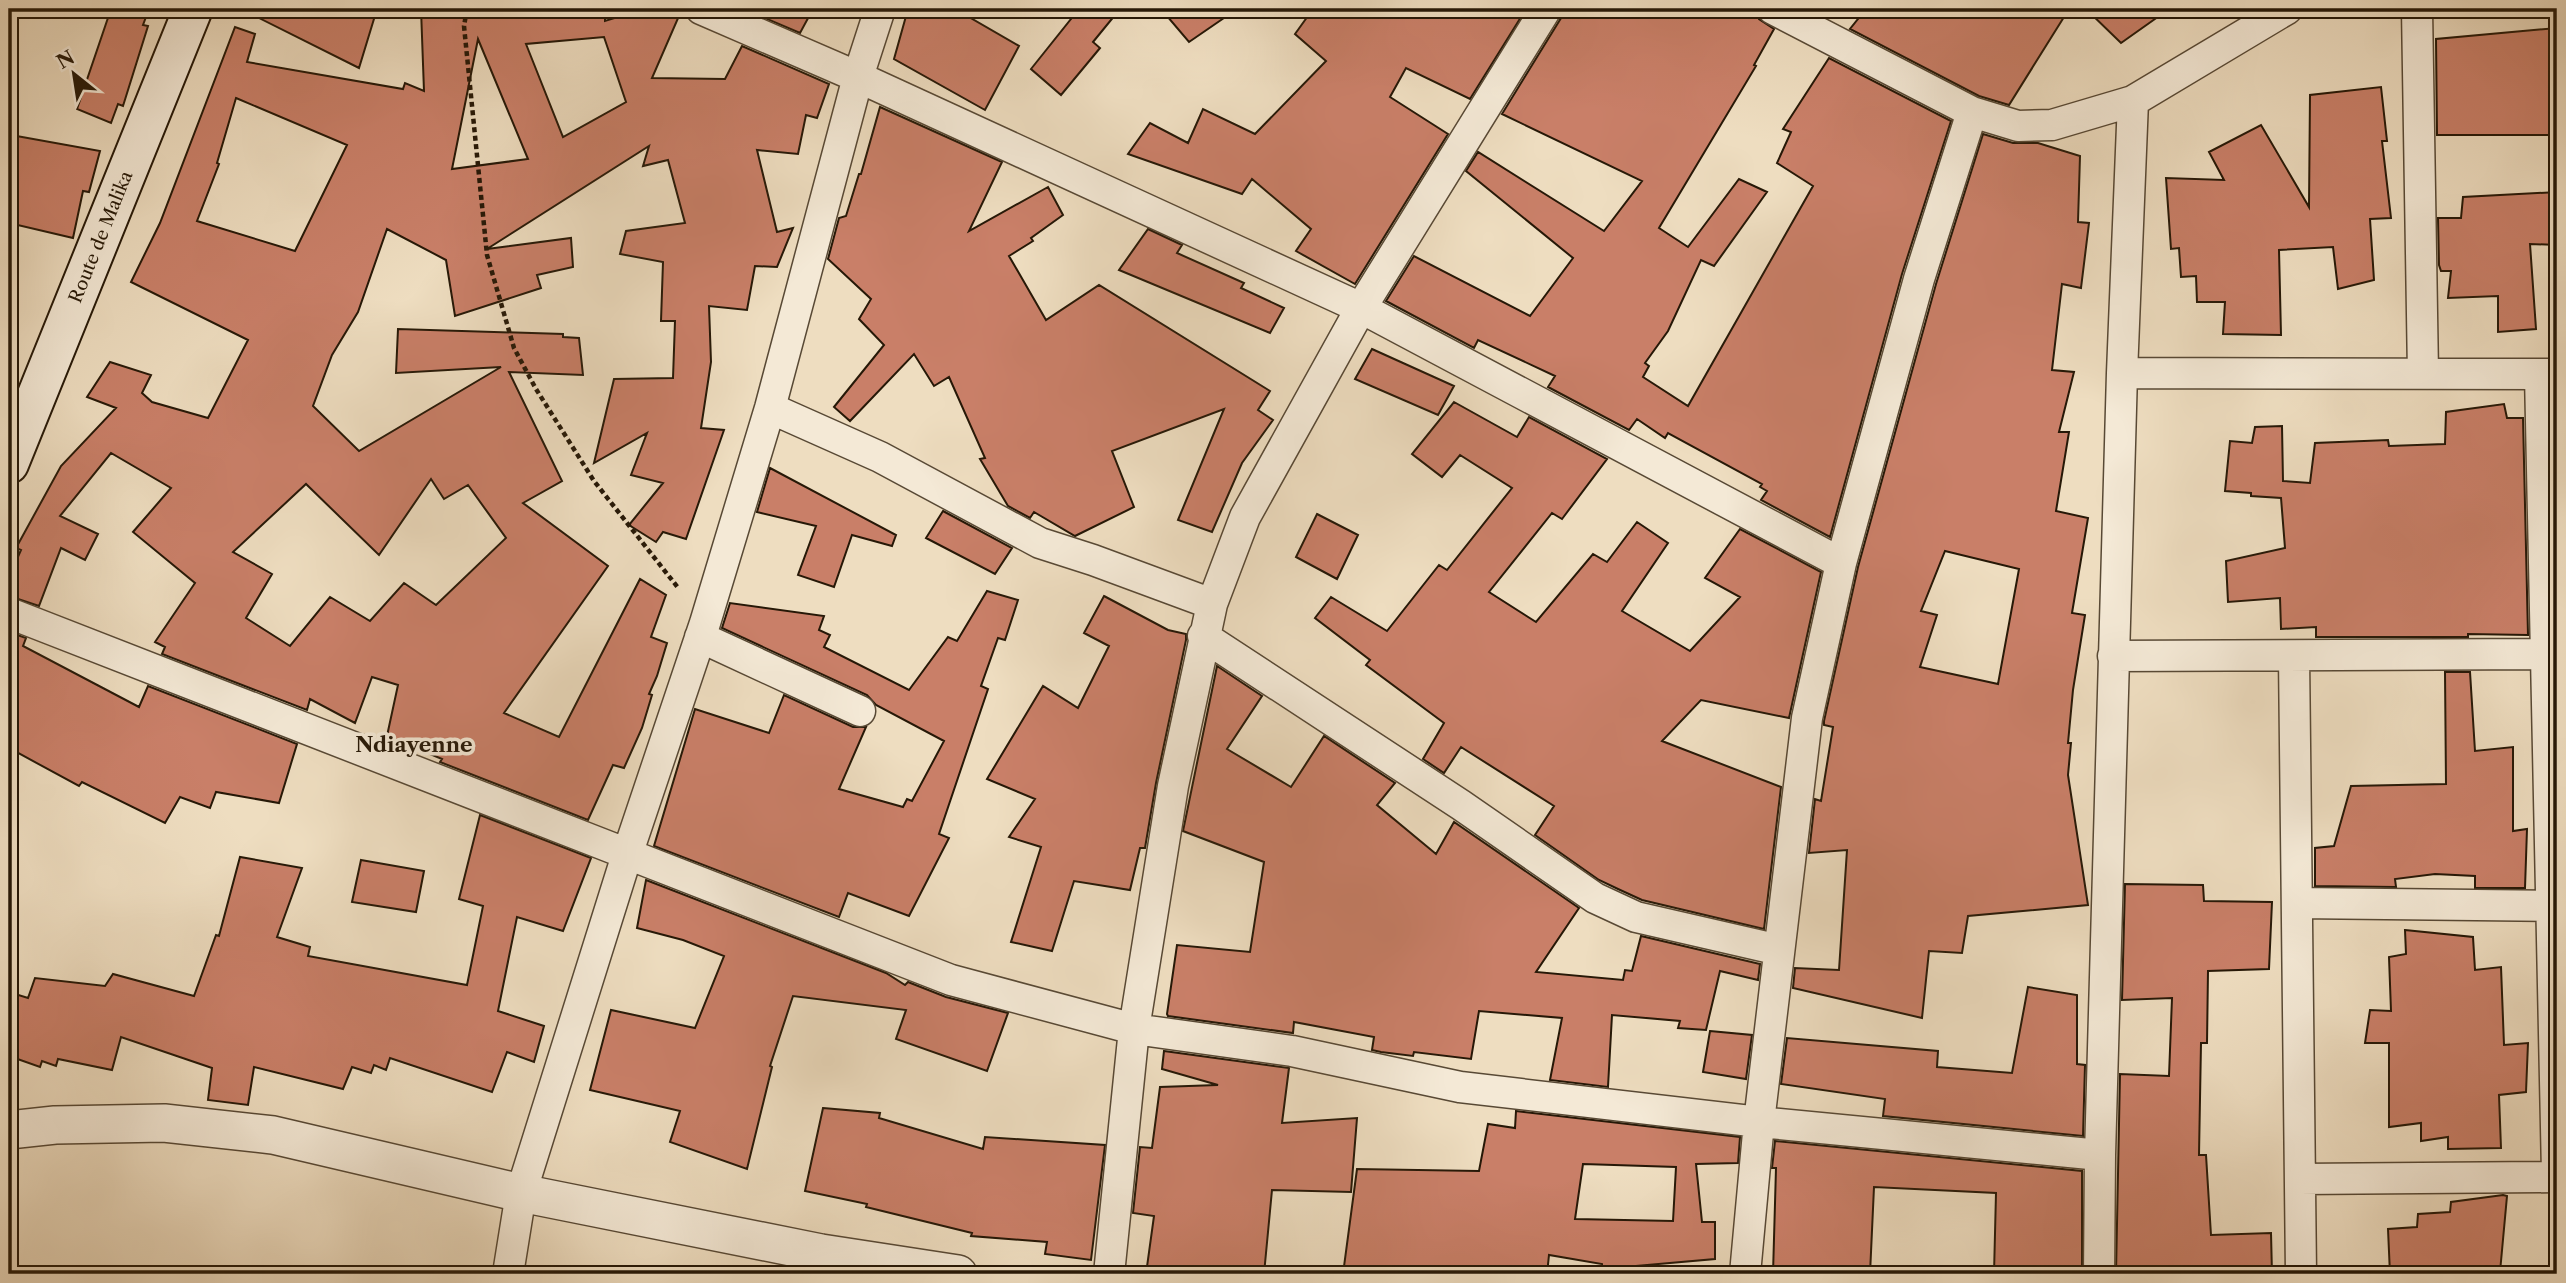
<svg xmlns="http://www.w3.org/2000/svg" width="2566" height="1283" viewBox="0 0 2566 1283" font-family="'Libre Caslon Text',serif">
<style>
.building{fill:#c97f68;stroke:#261807;stroke-width:2;fill-rule:evenodd}
.lines{fill:none;stroke-linecap:round;stroke-linejoin:round}
.minor-casing{stroke:#584935;stroke-width:33}
.tertiary-casing{stroke:#584935;stroke-width:40}
.secondary-casing{stroke:#261807;stroke-width:42}
.path{stroke:#261807;stroke-width:4.5;stroke-dasharray:5 3.5;stroke-linecap:butt}
.minor{stroke:#f4e9d6;stroke-width:30}
.tertiary{stroke:#f4e9d6;stroke-width:37}
.secondary{stroke:#f4e9d6;stroke-width:38}
.labels{text-anchor:middle;stroke-width:7;stroke-linejoin:round;paint-order:stroke}
.street-label{font-size:18px;fill:#261807;stroke:#f4e9d6}
.quarter-label{font-size:21px;font-weight:bold;fill:#261807;stroke:#f4e9d6}
</style>
<rect width="100%" height="100%" fill="#eeddc0"/>
<filter id="stains"><feTurbulence type="fractalNoise" baseFrequency=".00286" numOctaves="4"/><feColorMatrix values="0 0 0 0 .2 0 0 0 0 .09 0 0 0 0 .02 0 0 0 .5 -.17"/></filter>
<radialGradient id="worn" r=".72"><stop offset=".6" stop-color="#630" stop-opacity="0"/><stop offset="1" stop-color="#630" stop-opacity=".3"/></radialGradient>
<path class="building" d="M 111,9 L 149,9 L 143,25 L 148,26 L 123,106 L 118,104 L 111,123 L 77,109 Z
M 241,9 L 377,9 L 359,68 Z
M 421,9 L 605,9 L 605,21 L 644,9 L 682,9 L 652,78 L 725,79 L 742,46 L 829,84 L 817,118 L 806,115 L 798,154 L 757,150 L 777,232 L 793,228 L 777,267 L 755,266 L 747,310 L 709,306 L 711,362 L 701,428 L 724,430 L 686,539 L 663,532 L 656,542 L 629,525 L 663,483 L 631,475 L 647,433 L 594,463 L 614,379 L 673,378 L 675,321 L 661,321 L 663,262 L 620,254 L 626,231 L 685,223 L 668,160 L 643,166 L 649,146 L 487,249 L 571,238 L 573,267 L 537,275 L 541,288 L 455,316 L 446,260 L 387,229 L 358,312 L 332,355 L 313,406 L 359,451 L 501,367 L 396,373 L 398,329 L 563,334 L 563,337 L 579,338 L 583,375 L 509,372 L 562,481 L 523,503 L 608,566 L 504,713 L 559,737 L 640,579 L 666,595 L 651,637 L 667,643 L 657,676 L 649,694 L 652,695 L 642,728 L 624,768 L 613,765 L 588,820 L 440,762 L 442,759 L 387,736 L 398,685 L 372,677 L 355,723 L 310,699 L 307,710 L 162,654 L 165,647 L 155,642 L 195,583 L 133,532 L 171,488 L 111,453 L 60,516 L 98,534 L 85,560 L 61,548 L 39,606 L 9,596 L 9,577 L 21,550 L 16,548 L 61,466 L 116,408 L 87,397 L 110,362 L 151,375 L 142,393 L 152,402 L 208,418 L 248,340 L 131,282 L 160,223 L 235,27 L 255,34 L 247,62 L 403,89 L 405,83 L 424,91 ZM 604,37 L 626,102 L 563,137 L 526,44 ZM 478,39 L 528,159 L 452,169 ZM 236,98 L 347,145 L 295,251 L 197,221 L 219,164 L 217,163 ZM 431,479 L 444,499 L 468,485 L 506,538 L 436,605 L 404,583 L 370,621 L 330,597 L 290,646 L 246,618 L 272,574 L 233,552 L 306,484 L 379,555 Z
M 761,9 L 813,9 L 800,33 L 758,15 Z
M 908,9 L 955,9 L 1019,46 L 985,110 L 894,59 Z
M 1079,9 L 1120,9 L 1093,42 L 1100,48 L 1061,95 L 1031,69 Z
M 1161,9 L 1237,9 L 1189,42 Z
M 1313,9 L 1526,9 L 1470,99 L 1406,68 L 1390,97 L 1448,134 L 1355,284 L 1296,251 L 1311,229 L 1252,179 L 1242,194 L 1128,154 L 1150,123 L 1188,143 L 1203,109 L 1255,134 L 1326,61 L 1295,34 Z
M 1563,9 L 1756,9 L 1759,19 L 1774,29 L 1754,65 L 1756,66 L 1659,228 L 1688,247 L 1739,179 L 1767,192 L 1714,266 L 1701,260 L 1668,331 L 1645,363 L 1649,366 L 1643,377 L 1688,406 L 1813,186 L 1777,163 L 1791,132 L 1783,129 L 1829,58 L 1951,121 L 1902,274 L 1830,537 L 1761,500 L 1767,491 L 1760,487 L 1762,484 L 1668,433 L 1665,438 L 1637,419 L 1629,430 L 1548,387 L 1555,376 L 1478,340 L 1474,348 L 1386,301 L 1414,256 L 1530,316 L 1573,258 L 1466,171 L 1478,152 L 1604,231 L 1642,181 L 1502,114 L 1561,18 Z
M 1866,9 L 2069,9 L 2009,105 L 1979,96 L 1850,29 Z
M 2086,9 L 2169,9 L 2121,43 Z
M 2557,28 L 2557,135 L 2437,135 L 2436,39 Z
M 2381,87 L 2387,141 L 2382,141 L 2391,218 L 2370,219 L 2374,280 L 2338,289 L 2333,247 L 2279,250 L 2281,335 L 2223,334 L 2225,302 L 2197,302 L 2196,276 L 2181,277 L 2179,248 L 2171,249 L 2166,178 L 2224,180 L 2209,152 L 2261,125 L 2309,207 L 2310,95 Z
M 880,107 L 1002,162 L 969,231 L 1048,187 L 1063,215 L 1031,238 L 1033,241 L 1009,256 L 1046,320 L 1099,285 L 1270,391 L 1258,410 L 1273,420 L 1242,463 L 1212,532 L 1178,520 L 1224,409 L 1112,451 L 1134,507 L 1075,536 L 1034,512 L 1030,518 L 1008,506 L 980,459 L 985,458 L 949,377 L 934,386 L 914,354 L 850,421 L 834,407 L 884,345 L 859,319 L 871,299 L 828,259 L 839,218 L 846,216 L 859,174 L 861,174 Z
M 1983,134 L 2013,143 L 2038,143 L 2080,156 L 2078,222 L 2089,223 L 2081,288 L 2062,284 L 2052,370 L 2074,372 L 2059,432 L 2069,432 L 2056,511 L 2088,518 L 2072,613 L 2085,615 L 2073,690 L 2068,743 L 2071,743 L 2068,775 L 2088,905 L 1968,916 L 1962,953 L 1929,951 L 1922,1018 L 1793,988 L 1795,968 L 1839,970 L 1847,850 L 1809,853 L 1815,799 L 1821,801 L 1833,727 L 1824,725 L 1824,721 L 1858,567 L 1936,284 ZM 1945,551 L 2019,569 L 1998,684 L 1920,667 L 1937,615 L 1921,611 Z
M 11,135 L 100,151 L 89,192 L 83,191 L 73,238 L 9,223 Z
M 2557,192 L 2557,245 L 2530,244 L 2536,329 L 2498,332 L 2498,296 L 2448,298 L 2451,271 L 2441,271 L 2439,265 L 2438,218 L 2461,218 L 2463,197 Z
M 1148,229 L 1182,245 L 1177,253 L 1244,283 L 1241,288 L 1284,308 L 1270,333 L 1119,270 Z
M 1372,349 L 1454,386 L 1438,415 L 1355,379 Z
M 1454,402 L 1517,437 L 1529,417 L 1607,459 L 1562,519 L 1552,513 L 1489,592 L 1536,622 L 1593,554 L 1607,562 L 1637,522 L 1668,543 L 1622,611 L 1690,651 L 1740,597 L 1705,578 L 1740,529 L 1821,572 L 1789,718 L 1701,700 L 1662,741 L 1781,787 L 1764,929 L 1642,900 L 1618,889 L 1599,880 L 1535,835 L 1554,806 L 1461,747 L 1444,773 L 1423,759 L 1444,723 L 1366,665 L 1370,660 L 1315,618 L 1331,597 L 1387,631 L 1439,565 L 1447,570 L 1512,488 L 1460,455 L 1442,477 L 1412,454 Z
M 2504,404 L 2507,418 L 2523,418 L 2528,635 L 2468,634 L 2468,637 L 2316,637 L 2316,627 L 2281,629 L 2280,598 L 2228,602 L 2226,561 L 2285,548 L 2281,498 L 2251,496 L 2251,493 L 2225,491 L 2230,441 L 2252,443 L 2255,427 L 2282,426 L 2283,481 L 2310,483 L 2315,443 L 2388,440 L 2389,446 L 2445,444 L 2446,412 Z
M 770,468 L 896,535 L 892,546 L 852,535 L 834,587 L 798,575 L 816,526 L 757,512 Z
M 943,511 L 1012,548 L 995,574 L 926,538 Z
M 1317,514 L 1358,535 L 1337,579 L 1296,557 Z
M 987,591 L 1018,600 L 1005,640 L 998,638 L 981,686 L 988,689 L 939,834 L 949,838 L 909,916 L 848,893 L 839,917 L 654,846 L 695,709 L 769,733 L 784,695 L 853,727 L 866,727 L 839,789 L 903,807 L 907,799 L 912,801 L 944,741 L 876,705 L 867,695 L 722,628 L 730,603 L 824,616 L 819,630 L 830,635 L 824,647 L 909,690 L 948,637 L 957,641 Z
M 1104,596 L 1168,630 L 1186,634 L 1186,640 L 1156,783 L 1145,848 L 1140,848 L 1130,890 L 1074,881 L 1052,951 L 1011,942 L 1041,847 L 1009,837 L 1035,799 L 987,779 L 1043,686 L 1078,708 L 1109,646 L 1084,633 Z
M 9,632 L 26,638 L 23,646 L 139,707 L 148,686 L 297,744 L 279,803 L 216,792 L 210,808 L 180,797 L 165,823 L 82,782 L 79,786 L 9,748 Z
M 1217,666 L 1262,696 L 1227,749 L 1291,787 L 1324,736 L 1395,783 L 1377,805 L 1436,854 L 1454,822 L 1579,908 L 1536,972 L 1623,980 L 1625,970 L 1632,971 L 1641,936 L 1760,964 L 1758,980 L 1720,971 L 1706,1030 L 1678,1028 L 1680,1021 L 1612,1015 L 1608,1087 L 1550,1080 L 1562,1018 L 1479,1011 L 1471,1059 L 1414,1052 L 1413,1056 L 1381,1052 L 1372,1050 L 1374,1037 L 1294,1022 L 1293,1033 L 1168,1016 L 1167,1014 L 1177,945 L 1250,952 L 1264,862 L 1183,831 Z
M 2445,672 L 2470,672 L 2475,751 L 2513,747 L 2513,831 L 2527,829 L 2525,888 L 2475,888 L 2475,876 L 2435,874 L 2395,879 L 2396,887 L 2315,886 L 2315,848 L 2334,846 L 2351,786 L 2446,784 Z
M 480,815 L 591,858 L 563,931 L 517,917 L 498,1011 L 544,1026 L 534,1062 L 507,1052 L 492,1092 L 390,1058 L 386,1070 L 374,1065 L 371,1073 L 352,1067 L 343,1089 L 254,1067 L 248,1105 L 208,1100 L 212,1068 L 121,1037 L 112,1070 L 58,1059 L 56,1066 L 42,1061 L 40,1067 L 9,1056 L 9,992 L 28,998 L 35,978 L 105,986 L 113,974 L 194,996 L 216,935 L 219,936 L 240,857 L 302,868 L 277,937 L 310,947 L 308,956 L 467,985 L 483,906 L 459,899 Z
M 361,860 L 424,871 L 416,912 L 352,902 Z
M 646,880 L 886,973 L 905,985 L 908,982 L 946,997 L 1008,1013 L 987,1071 L 896,1039 L 906,1010 L 793,996 L 770,1066 L 772,1067 L 747,1169 L 670,1142 L 680,1111 L 590,1090 L 611,1010 L 695,1028 L 724,956 L 683,940 L 637,928 Z
M 2125,884 L 2203,885 L 2204,901 L 2272,902 L 2269,969 L 2208,971 L 2207,1043 L 2201,1043 L 2199,1155 L 2206,1155 L 2211,1235 L 2271,1233 L 2272,1274 L 2116,1274 L 2120,1074 L 2169,1076 L 2172,998 L 2122,1000 Z
M 2405,930 L 2473,937 L 2475,970 L 2501,967 L 2504,1045 L 2528,1043 L 2526,1092 L 2499,1095 L 2501,1148 L 2448,1149 L 2448,1137 L 2421,1141 L 2421,1123 L 2389,1127 L 2389,1043 L 2365,1043 L 2370,1010 L 2391,1011 L 2389,957 L 2406,954 Z
M 2028,987 L 2077,995 L 2077,1064 L 2085,1065 L 2083,1136 L 1883,1116 L 1885,1099 L 1781,1084 L 1787,1038 L 1938,1051 L 1937,1067 L 2012,1073 Z
M 1710,1031 L 1752,1035 L 1746,1079 L 1703,1072 Z
M 1164,1051 L 1289,1068 L 1282,1123 L 1357,1118 L 1351,1192 L 1272,1190 L 1264,1274 L 1146,1274 L 1154,1216 L 1133,1213 L 1140,1147 L 1152,1148 L 1160,1087 L 1218,1085 L 1162,1069 Z
M 823,1108 L 880,1113 L 879,1118 L 983,1149 L 985,1137 L 1105,1145 L 1091,1260 L 1045,1254 L 1047,1242 L 971,1236 L 972,1233 L 866,1207 L 867,1204 L 805,1191 Z
M 1516,1111 L 1740,1137 L 1738,1163 L 1696,1164 L 1702,1222 L 1715,1222 L 1715,1259 L 1602,1269 L 1602,1264 L 1549,1255 L 1547,1274 L 1343,1274 L 1357,1169 L 1479,1171 L 1488,1124 L 1515,1128 ZM 1583,1164 L 1676,1167 L 1673,1221 L 1575,1219 Z
M 1775,1141 L 2082,1171 L 2082,1274 L 1994,1274 L 1996,1193 L 1874,1187 L 1870,1274 L 1773,1274 L 1776,1168 L 1772,1168 Z
M 2503,1195 L 2507,1196 L 2500,1272 L 2480,1274 L 2390,1274 L 2388,1229 L 2417,1227 L 2418,1214 L 2450,1212 L 2451,1202 Z"/>
<g class="lines">
<defs>
<path id="minor" d="M 701,9 L 858,77 L 1361,308 L 1841,563
M 1773,9 L 1972,112 L 2018,126 L 2052,125 L 2133,101 L 2287,9
M 2417,9 L 2423,374
M 2122,373 L 2557,374
M 2540,374 L 2557,1174
M 770,408 L 880,457 L 1040,543 L 1093,560 L 1212,604
M 9,613 L 951,980 L 1134,1029 L 1292,1051 L 1460,1087 L 1759,1122 L 2100,1155
M 1203,636 L 1461,805 L 1595,898 L 1636,917 L 1779,950
M 700,637 L 860,711
M 2113,656 L 2557,654
M 2294,656 L 2301,1274
M 2297,903 L 2557,906
M 2300,1179 L 2557,1177
M 508,1274 L 521,1193 L 627,855 L 705,623 L 770,408 L 858,77 L 880,9
M 1109,1274 L 1134,1029 L 1173,786 L 1212,604 L 1245,517 L 1361,308 L 1546,9
M 1745,1274 L 1759,1122 L 1807,718 L 1841,563 L 1919,279 L 1972,112
M 2099,1274 L 2100,1155 L 2122,373 L 2133,101"/>
<path id="tertiary" d="M 9,1130 L 55,1125 L 164,1123 L 273,1135 L 521,1193 L 821,1253 L 958,1274"/>
<g id="secondary">
<path id="s1" d="M 9,464 L 193,9"/>
</g>
</defs>
<use href="#minor" class="minor-casing"/>
<use href="#tertiary" class="tertiary-casing"/>
<use href="#secondary" class="secondary-casing"/>
<path class="path" d="M 467,9 L 464,26 L 487,255 L 514,348 L 536,389 L 594,481 L 679,589"/>
<use href="#minor" class="minor"/>
<use href="#tertiary" class="tertiary"/>
<use href="#secondary" class="secondary"/>
</g>
<g class="labels">
<g class="street-label">
<text dy="6" stroke="none"><textPath href="#s1" startOffset="245">Route de Malika</textPath></text>
</g>
<g class="quarter-label">
<text x="414" y="752">Ndiayenne</text>
</g>
</g>
<rect width="2566" height="1283" fill="none" stroke="#eeddc0" stroke-width="35"/>
<rect x="10" y="10" width="2545" height="1262" fill="none" stroke="#261807" stroke-width="3.5"/>
<rect x="18" y="18" width="2531" height="1248" fill="none" stroke="#261807" stroke-width="2"/>
<g transform="translate(74 74) rotate(330)" stroke="#f4e9d6" stroke-width="5" paint-order="stroke">
<path d="M0-5L12 26L0 18L-12 26Z" fill="#261807"/>
<text y="-10" font-size="19" font-weight="bold" text-anchor="middle" fill="#261807">N</text>
</g>
<rect width="100%" height="100%" filter="url(#stains)"/>
<rect width="100%" height="100%" fill="url(#worn)"/>
</svg>
